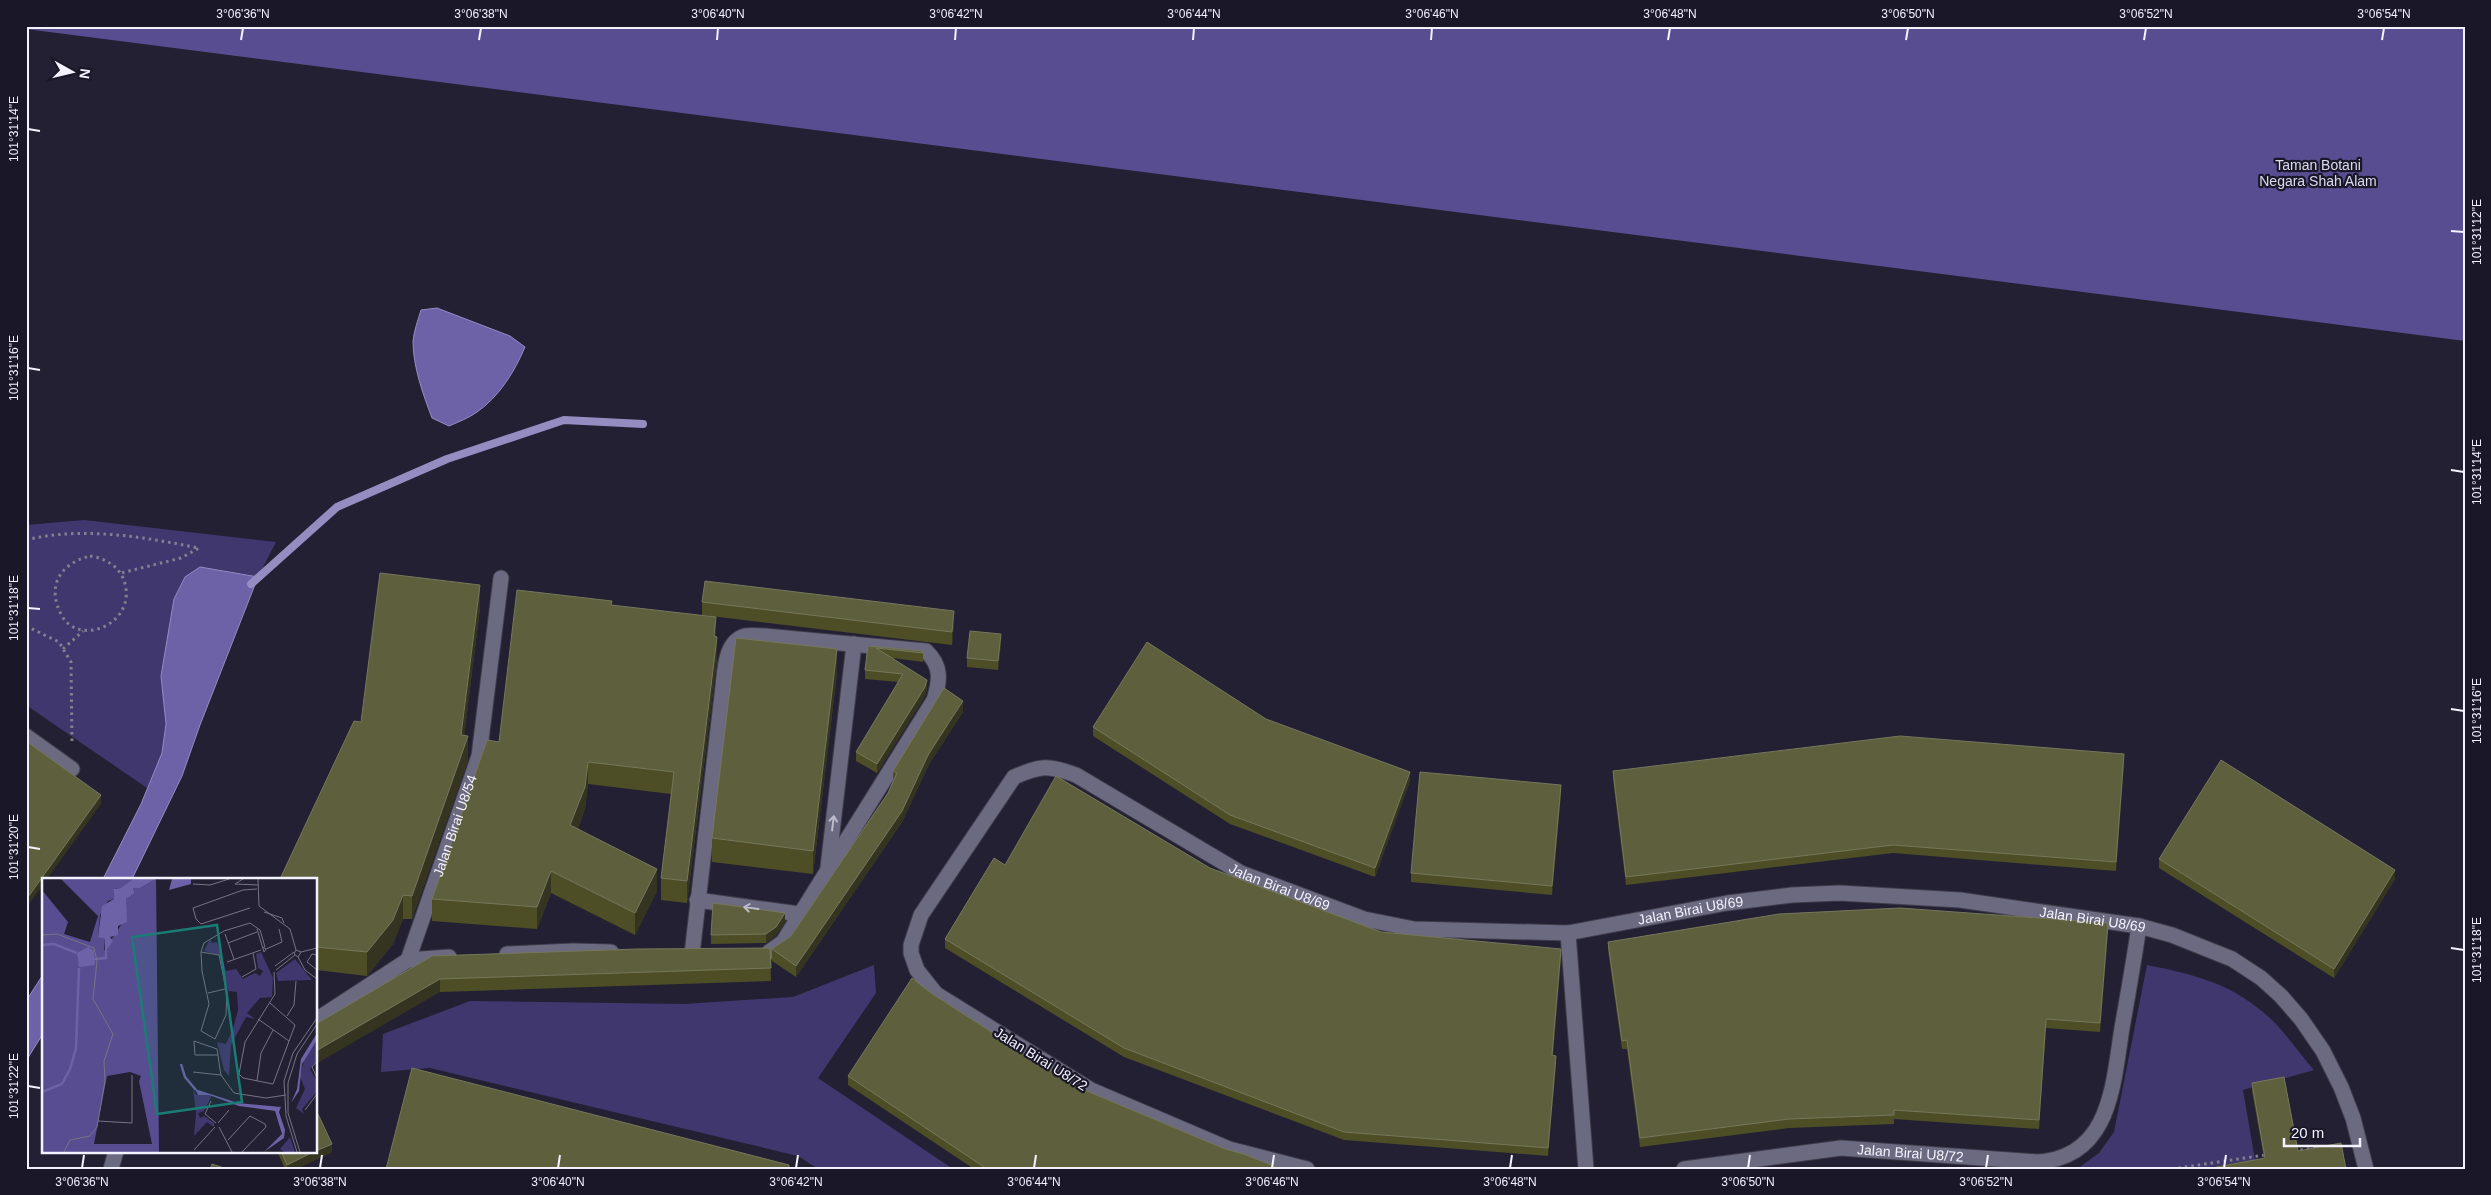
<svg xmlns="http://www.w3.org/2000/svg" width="2491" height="1195" viewBox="0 0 2491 1195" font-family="Arial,sans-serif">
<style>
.green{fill:#41376f}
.forest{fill:#594d91}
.water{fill:#6d62a8;stroke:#958dc2}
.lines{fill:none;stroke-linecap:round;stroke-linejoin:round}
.stream{stroke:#958dc2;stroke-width:8}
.minor-casing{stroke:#3f3c4b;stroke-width:17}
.path{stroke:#82808f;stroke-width:3;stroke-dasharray:2.5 4;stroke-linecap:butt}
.minor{stroke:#6c6a80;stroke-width:15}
.wall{fill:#4d4e26}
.shaded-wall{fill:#343421}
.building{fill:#5e603d;stroke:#76775c}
.oneway{stroke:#bdbccc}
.ticks{fill:none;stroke:#f3f2fe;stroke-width:2}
.labels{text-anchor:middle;stroke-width:4.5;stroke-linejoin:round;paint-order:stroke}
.park-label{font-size:14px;fill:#dcdbef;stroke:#191728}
.street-label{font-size:14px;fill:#f3f2fe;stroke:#191728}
.inset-river{fill:none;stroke:#6d62a8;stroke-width:2.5}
.inset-road{fill:none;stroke:#767484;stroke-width:1}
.view{fill:#1a7c75;fill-opacity:0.15;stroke:#1a7c75;stroke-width:2.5}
.inset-edge{fill:none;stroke:#f3f2fe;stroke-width:2.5}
.neatline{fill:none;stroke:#f3f2fe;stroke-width:2}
.ticks-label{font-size:12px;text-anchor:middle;fill:#f3f2fe}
</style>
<rect width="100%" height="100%" fill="#222032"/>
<path class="green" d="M 84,520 L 276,542 L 258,577 L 200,567 L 185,577 L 174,600 L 161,676 L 166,724 L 162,753 L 147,788 L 26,705 L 26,525 Z
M 874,965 L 876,993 L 818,1078 L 953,1169 L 818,1169 L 798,1156 L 430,1068 L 381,1072 L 383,1034 L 470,1001 L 684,1004 L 793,997 Z
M 2147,965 C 2192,974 2227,982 2263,1012 C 2282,1027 2298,1052 2314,1070 L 2243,1090 L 2255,1160 L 2198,1169 L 2077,1169 L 2099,1153 L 2114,1132 Z"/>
<path class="forest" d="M 26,26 L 2465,26 L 2465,341 L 26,29 Z"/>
<path class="water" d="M 437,308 L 510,336 L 525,347 C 515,371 499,397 477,412 C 469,418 458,422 449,426 L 432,418 C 423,394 413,367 413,341 C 414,331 418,320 421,310 Z
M 200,567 L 258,577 L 200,725 L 182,776 L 132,879 L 103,879 L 141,804 L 162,753 L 166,724 L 161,676 L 174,599 L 185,577 Z
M 44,973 L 44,1032 L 26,1061 L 26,1001 Z"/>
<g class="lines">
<path class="stream" d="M 251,584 L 337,507 L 447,459 L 564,420 L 643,424"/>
<defs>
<g id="minor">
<path d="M 26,736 L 72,769"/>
<path d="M 828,867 L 854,644"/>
<path d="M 697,900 L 799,914"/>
<path d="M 1568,933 L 1586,1169"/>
<path d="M 507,954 L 573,951 L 611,952"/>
<path d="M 692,954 L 723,686 C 725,669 725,642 745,636 C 751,635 759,636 765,636 L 926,651 C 942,666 940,681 934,700 L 783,942 L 769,952"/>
<path d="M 408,960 L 449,957"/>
<path id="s1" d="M 316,1020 L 408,960 L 479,756 L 501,578"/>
<path d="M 111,1169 L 116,1151"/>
<path id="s2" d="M 1307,1169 L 1229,1149 L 1091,1090 L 936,994 L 917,970 L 911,953 L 911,945 L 921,915 L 1014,777 C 1041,765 1049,765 1076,775 L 1241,873 L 1364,919 L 1414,929 L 1568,933 L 1727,903 L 1792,895 L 1840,893 L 1960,900 L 2139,926 L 2172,935 L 2232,959 L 2261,978 L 2281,996 L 2301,1019 L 2323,1051 L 2341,1087 L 2353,1118 L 2366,1169"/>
<path id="s3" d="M 1684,1169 L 1841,1148 L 2037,1162 C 2111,1158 2113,1084 2122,1028 C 2128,994 2134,960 2139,926"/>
</g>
</defs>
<use href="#minor" class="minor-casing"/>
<path class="path" d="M 26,540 C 83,526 143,537 199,548 L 181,558 L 121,573
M 90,556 C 104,558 117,565 123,578 C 141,621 81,649 62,616 C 46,587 59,564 90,556 Z
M 26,626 L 59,642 L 71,662 L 72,743
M 63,649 L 83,631
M 2294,1151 L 2322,1147
M 2172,1169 L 2265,1155"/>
<use href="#minor" class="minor"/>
</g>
<path class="wall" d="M 702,602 L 954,624 L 952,645 L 702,615 Z
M 612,605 L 716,637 L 717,659 L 687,903 L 661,900 L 661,878 L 671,794 L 588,784 L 585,809 L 578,828 L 657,891 L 635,935 L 551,893 L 537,929 L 432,921 L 432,899 L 499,742 Z
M 480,608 L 464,736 L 468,760 L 412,919 L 403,919 L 393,944 L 367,976 L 316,970 L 316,879 L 361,722 Z
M 1001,643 L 998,670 L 967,667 L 967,658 Z
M 868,646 L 923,653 L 923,662 L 893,658 L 927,689 L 925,696 L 877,773 L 856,761 L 856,752 L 898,682 L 865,679 L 865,670 Z
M 837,673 L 813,874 L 712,862 L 712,838 Z
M 963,712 L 929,764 L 902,822 L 796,977 L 772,961 L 772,949 L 791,936 L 888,793 L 893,781 L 893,771 Z
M 1093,727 L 1410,781 L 1375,877 L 1230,824 L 1093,736 Z
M 2124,763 L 2116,871 L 1893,853 L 1626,885 L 1613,779 L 1613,771 Z
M 1561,794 L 1552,895 L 1411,882 L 1411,873 Z
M 2159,859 L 2395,879 L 2334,978 L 2159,868 Z
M 1005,865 L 1210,868 L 1381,932 L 1561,958 L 1553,1055 L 1556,1064 L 1548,1156 L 1344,1140 L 1124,1057 L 945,948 L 945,939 Z
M 785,922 L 776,935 L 766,943 L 711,944 L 711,935 Z
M 2108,932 L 2100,1032 L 2046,1028 L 2039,1129 L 1894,1119 L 1894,1124 L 1789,1128 L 1640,1147 L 1627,1049 L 1622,1049 L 1608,950 L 1608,942 Z
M 770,948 L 771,981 L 440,992 L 432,956 Z
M 931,993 L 1075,1086 L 1225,1149 L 1281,1169 L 974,1169 L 848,1085 L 848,1076 Z
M 2252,1083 L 2298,1151 L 2264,1158 L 2252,1091 Z
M 277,1151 L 316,1151 L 332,1152 L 296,1169 L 285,1169 Z"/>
<path class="shaded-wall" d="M 480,585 L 480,608 L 462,754 L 468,736 L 468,760 L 412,919 L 412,896 Z
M 954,611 L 954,624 L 952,645 L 952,632 Z
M 716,617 L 716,639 L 714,636 Z
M 1001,634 L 1001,643 L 998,670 L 998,661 Z
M 717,637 L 717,659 L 687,903 L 687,881 Z
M 837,649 L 837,673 L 813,874 L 813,851 Z
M 927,680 L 927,689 L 925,696 L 877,773 L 877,764 Z
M 963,701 L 963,712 L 929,764 L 902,822 L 796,977 L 796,966 Z
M 2124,754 L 2124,763 L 2116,871 L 2116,862 Z
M 588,762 L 588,784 L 585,809 L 570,847 L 570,825 Z
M 1410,772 L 1410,781 L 1375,877 L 1375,868 Z
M 1561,785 L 1561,794 L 1552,895 L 1552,886 Z
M 101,795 L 101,804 L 47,879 L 44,879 L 44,884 L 26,908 L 26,900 Z
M 657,869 L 657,891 L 635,935 L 635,913 Z
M 2395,870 L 2395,879 L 2334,978 L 2334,969 Z
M 551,871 L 551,893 L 537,929 L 537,907 Z
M 403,895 L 403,919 L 393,944 L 367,976 L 367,952 Z
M 785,913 L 785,922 L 776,935 L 766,943 L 766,934 Z
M 2108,923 L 2108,932 L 2100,1032 L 2100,1023 Z
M 1561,949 L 1561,958 L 1552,1064 L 1552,1055 Z
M 440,979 L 440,992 L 316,1064 L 316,1051 Z
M 2046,1019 L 2046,1028 L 2039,1129 L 2039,1120 Z
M 1556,1056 L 1556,1064 L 1548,1156 L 1548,1148 Z
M 332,1144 L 332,1152 L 296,1169 L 287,1169 L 287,1165 Z"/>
<path class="building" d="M 380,573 L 480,585 L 461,735 L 468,736 L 412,896 L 403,895 L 393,920 L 367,952 L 316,947 L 316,879 L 280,879 L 354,721 L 361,722 Z
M 705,581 L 954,611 L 952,632 L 702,602 Z
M 517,590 L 612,601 L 611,605 L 716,617 L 714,636 L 717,637 L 687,881 L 661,878 L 674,772 L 588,762 L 585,787 L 570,825 L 657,869 L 635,913 L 551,871 L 537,907 L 432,899 L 487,740 L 499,742 Z
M 970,631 L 1001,634 L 998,661 L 967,658 Z
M 736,638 L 837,649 L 813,851 L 712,838 Z
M 1147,642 L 1266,719 L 1410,772 L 1375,868 L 1230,815 L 1093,727 Z
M 868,646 L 922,651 L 923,653 L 876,648 L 927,680 L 925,687 L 877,764 L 856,752 L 903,674 L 865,670 Z
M 944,688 L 963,701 L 929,753 L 902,811 L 796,966 L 772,949 L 791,936 L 888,793 L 897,773 L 893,771 Z
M 1900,736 L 2124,754 L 2116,862 L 1893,845 L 1626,877 L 1613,771 Z
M 26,741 L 101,795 L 26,900 Z
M 2221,760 L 2395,870 L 2334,969 L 2159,859 Z
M 1420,772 L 1561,785 L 1552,886 L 1411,873 Z
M 1056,776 L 1210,868 L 1381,932 L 1561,949 L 1552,1055 L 1556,1056 L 1548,1148 L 1344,1132 L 1124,1048 L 945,939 L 994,858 L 1005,865 Z
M 713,903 L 785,913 L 776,927 L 766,934 L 711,935 Z
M 1900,908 L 2108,923 L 2100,1023 L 2046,1019 L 2039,1120 L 1894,1110 L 1894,1115 L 1789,1119 L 1640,1138 L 1627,1040 L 1622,1041 L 1608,942 L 1779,914 Z
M 770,948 L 771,968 L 440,979 L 316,1051 L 316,1024 L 432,956 L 637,949 Z
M 912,978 L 931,993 L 1075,1086 L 1225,1149 L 1244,1154 L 1281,1169 L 987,1169 L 848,1076 Z
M 412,1068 L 789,1165 L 789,1169 L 386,1169 Z
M 2284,1077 L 2298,1151 L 2341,1143 L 2346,1169 L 2206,1169 L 2265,1158 L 2252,1083 Z
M 318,1114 L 332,1144 L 316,1151 L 316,1115 Z
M 281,1151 L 315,1151 L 287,1165 Z
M 212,1164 L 227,1169 L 210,1169 Z"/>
<defs><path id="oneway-shaft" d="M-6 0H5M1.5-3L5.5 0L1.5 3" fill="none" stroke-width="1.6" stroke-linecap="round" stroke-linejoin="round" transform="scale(1.25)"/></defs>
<g class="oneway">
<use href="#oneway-shaft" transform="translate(833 823) rotate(-83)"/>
<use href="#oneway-shaft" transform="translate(751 908) rotate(-172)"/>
</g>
<path class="ticks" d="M 241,40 L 243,28M 479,40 L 481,28M 717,40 L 718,28M 955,40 L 956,28M 1193,40 L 1194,28M 1431,40 L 1432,28M 1668,40 L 1670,28M 1906,40 L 1908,28M 2144,40 L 2146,28M 2382,40 L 2384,28M 28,129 L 40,131M 2451,231 L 2464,232M 28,368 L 40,370M 2451,470 L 2464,472M 28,608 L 40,609M 2451,709 L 2464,711M 28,847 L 40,849M 2451,948 L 2464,950M 28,1086 L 40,1088M 82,1168 L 84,1155M 320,1168 L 322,1155M 558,1168 L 560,1155M 796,1168 L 798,1155M 1034,1168 L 1036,1155M 1272,1168 L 1274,1155M 1510,1168 L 1512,1155M 1748,1168 L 1750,1155M 1986,1168 L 1988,1155M 2224,1168 L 2226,1155"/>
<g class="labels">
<g class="park-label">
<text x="2318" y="170">Taman Botani<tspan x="2318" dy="16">Negara Shah Alam</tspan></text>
</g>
<g class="street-label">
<text dy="5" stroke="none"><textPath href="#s1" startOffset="252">Jalan Birai U8/54</textPath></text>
<text dy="5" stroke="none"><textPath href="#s2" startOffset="965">Jalan Birai U8/69</textPath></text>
<text dy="5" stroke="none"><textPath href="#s2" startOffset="1385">Jalan Birai U8/69</textPath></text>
<text dy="5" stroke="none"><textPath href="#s2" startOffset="1790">Jalan Birai U8/69</textPath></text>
<text transform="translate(1041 1059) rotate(32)" y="5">Jalan Birai U8/72</text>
<text dy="5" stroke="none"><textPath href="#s3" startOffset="228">Jalan Birai U8/72</textPath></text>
</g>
</g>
<g transform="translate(42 878)">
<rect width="275" height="275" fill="#222032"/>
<path d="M 168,61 L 170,65 L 175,64 L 184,93 L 194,91 L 201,101 L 213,95 L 218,98 L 221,93 L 216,90 L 214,76 L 219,74 L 231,100 L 230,119 L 218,120 L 205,135 L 213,141 L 204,139 L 189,167 L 187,198 L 182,192 L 175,164 L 184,166 L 191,151 L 196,132 L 195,114 L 186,113 L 178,77 L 162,73 ZM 253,81 L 270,102 L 236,103 L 234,95 ZM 275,163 L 275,182 L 268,191 L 275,203 L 275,214 L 260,231 L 262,236 L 254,230 L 263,211 L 258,199 L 263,178 ZM 151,211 L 154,217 L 170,217 L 162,233 L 156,235 L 158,240 L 162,238 L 172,245 L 172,249 L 165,244 L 152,258 L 154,235 ZM 248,259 L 253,274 L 242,274 L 238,271 Z" fill="#41376f"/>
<path d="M 19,1 L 91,1 L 80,10 L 71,11 L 72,21 L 66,23 L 58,37 L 56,58 L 63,61 L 62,73 L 83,41 L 84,21 L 93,15 L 91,10 L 98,10 L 114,1 L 117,274 L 0,274 L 0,12 L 26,44 L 22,56 L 48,64 L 56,38 ZM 88,194 L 99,198 L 97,203 L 110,266 L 52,266 L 65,198 Z" fill="#594d91" fill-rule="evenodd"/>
<path d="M 91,1 L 114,1 L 98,10 L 91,10 L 93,15 L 84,21 L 85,44 L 76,48 L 76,57 L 68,59 L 71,63 L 63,74 L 63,61 L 56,59 L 60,28 L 72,21 L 71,11 L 79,10 ZM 130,1 L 149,1 L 149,6 L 127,12 ZM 46,69 L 52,73 L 53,87 L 37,89 L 35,75 ZM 275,155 L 275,162 L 260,186 L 257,213 L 249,225 L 255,211 L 259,181 ZM 153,211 L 196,225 L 239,229 L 237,234 L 243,252 L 242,260 L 222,274 L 240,256 L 233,233 L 197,228 L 167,217 L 156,217 Z" fill="#6d62a8"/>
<path class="inset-river" d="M 0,67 L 12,66 L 35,75M 52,81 L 64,80 L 64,72M 139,186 L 143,199 L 154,212M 0,214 L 20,206 L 28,191 L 34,170 L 37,90"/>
<path class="inset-road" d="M 201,1 L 193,6 L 216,7M 216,1 L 217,28 L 248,51 L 254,72 L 252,76 L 256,79 L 259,74 L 254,72M 151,6 L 168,7 L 187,1M 208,30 L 159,46 L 154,41 L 151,30 L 201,12 L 215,11M 222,34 L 240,40 L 242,45M 215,51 L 222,74 L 224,71 L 221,69M 183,56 L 192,81M 0,57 L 15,56 L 52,70 L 55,83 L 51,121 L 71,156 L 62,183 L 63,203 L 55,249 L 48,258 L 28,262 L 22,274M 186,65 L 215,54M 224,71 L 240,64 L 237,51M 159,74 L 177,77 L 185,115 L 184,137 L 173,161 L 159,153 L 167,126 L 160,93 L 159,74 L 162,65 L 182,53 L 208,45 L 218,52 L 223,69M 259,74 L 275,70M 275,77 L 270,76 L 265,84 L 275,92M 256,79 L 263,92 L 275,101M 185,84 L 219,72M 233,88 L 252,74M 234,92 L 253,77M 200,99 L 214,91 L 211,75M 166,115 L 183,111M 228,125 L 253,147 L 231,206 L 201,200 L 197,196 L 203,164 L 233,116 L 232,94M 245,138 L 252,127 L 254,103M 216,141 L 247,163M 176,177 L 153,177 L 152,163 L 175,171 L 176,177 L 177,185 L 179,197M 275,183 L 270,189 L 275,200M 151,194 L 179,197 L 192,215 L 224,220 L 244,217M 215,203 L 219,175 L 231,152M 169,223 L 163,236 L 174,245M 263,232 L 275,216M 56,243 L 90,245 L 90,197M 176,245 L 187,232M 177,249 L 190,274M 186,262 L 208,238 L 223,246 L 224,249 L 200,274M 152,272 L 173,249M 255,274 L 244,238 L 242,203 L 251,175 L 275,140M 258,274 L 246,235 L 246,205 L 255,176 L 275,146"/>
<path class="view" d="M 175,47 L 200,224 L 115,236 L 90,59 Z"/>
<rect width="275" height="275" class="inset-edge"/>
</g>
<rect width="2491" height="1195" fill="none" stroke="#191728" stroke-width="55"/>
<g transform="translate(72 72) rotate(98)" stroke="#191728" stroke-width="4" paint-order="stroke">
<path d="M0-4L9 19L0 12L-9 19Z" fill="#f3f2fe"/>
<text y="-8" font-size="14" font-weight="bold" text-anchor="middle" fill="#f3f2fe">N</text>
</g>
<path d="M2284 1138v8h76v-8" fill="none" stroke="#f3f2fe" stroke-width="2.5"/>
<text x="2291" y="1138" font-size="15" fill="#f3f2fe" stroke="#191728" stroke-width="4" paint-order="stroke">20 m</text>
<rect x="28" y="28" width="2436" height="1140" class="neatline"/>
<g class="ticks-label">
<text x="243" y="18">3°06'36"N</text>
<text x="481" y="18">3°06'38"N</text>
<text x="718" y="18">3°06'40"N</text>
<text x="956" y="18">3°06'42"N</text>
<text x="1194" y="18">3°06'44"N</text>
<text x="1432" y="18">3°06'46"N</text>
<text x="1670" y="18">3°06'48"N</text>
<text x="1908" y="18">3°06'50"N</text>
<text x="2146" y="18">3°06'52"N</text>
<text x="2384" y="18">3°06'54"N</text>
<text transform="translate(14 129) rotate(-90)" y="4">101°31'14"E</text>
<text transform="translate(2477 232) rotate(-90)" y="4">101°31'12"E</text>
<text transform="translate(14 368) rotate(-90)" y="4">101°31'16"E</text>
<text transform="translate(2477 472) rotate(-90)" y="4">101°31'14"E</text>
<text transform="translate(14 608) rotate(-90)" y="4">101°31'18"E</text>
<text transform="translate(2477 711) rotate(-90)" y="4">101°31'16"E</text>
<text transform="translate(14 847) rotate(-90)" y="4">101°31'20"E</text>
<text transform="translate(2477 950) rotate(-90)" y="4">101°31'18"E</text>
<text transform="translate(14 1086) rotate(-90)" y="4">101°31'22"E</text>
<text x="82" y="1186">3°06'36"N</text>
<text x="320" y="1186">3°06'38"N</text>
<text x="558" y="1186">3°06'40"N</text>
<text x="796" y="1186">3°06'42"N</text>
<text x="1034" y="1186">3°06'44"N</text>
<text x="1272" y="1186">3°06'46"N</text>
<text x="1510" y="1186">3°06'48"N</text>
<text x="1748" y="1186">3°06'50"N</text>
<text x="1986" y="1186">3°06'52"N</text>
<text x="2224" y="1186">3°06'54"N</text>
</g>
</svg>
